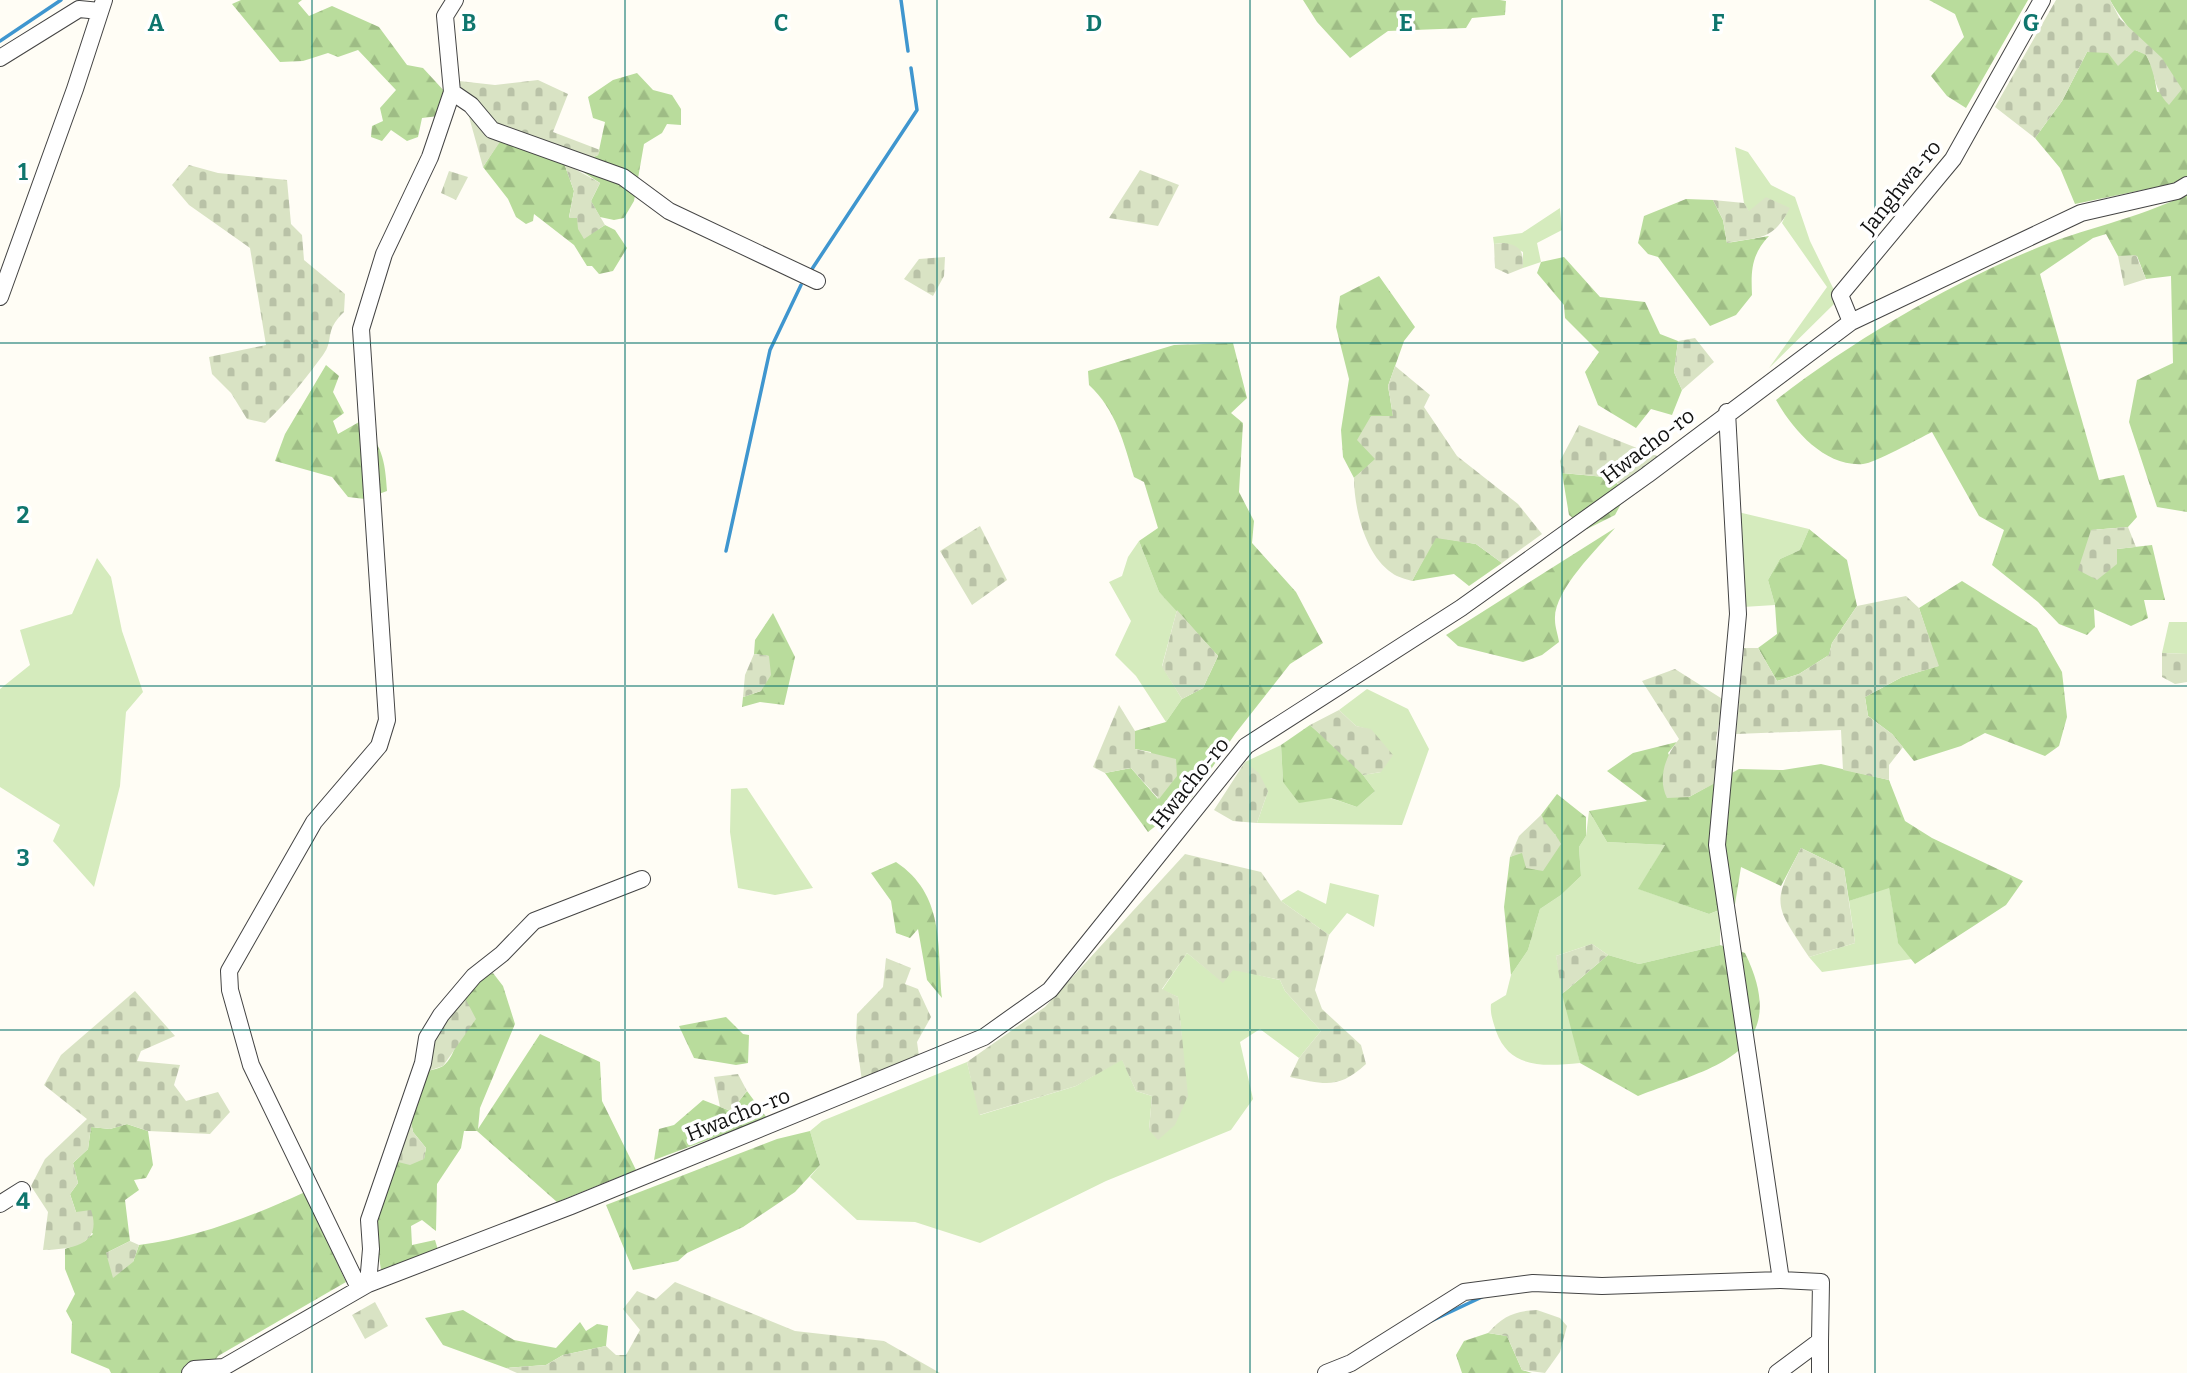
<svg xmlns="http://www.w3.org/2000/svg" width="2187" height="1373" viewBox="0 0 2187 1373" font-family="Bitter,serif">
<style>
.green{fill:#d5ebbd}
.forest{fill:url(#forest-firs)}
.cemetery{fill:url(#cemetery-stones)}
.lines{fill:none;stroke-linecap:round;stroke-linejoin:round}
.stream{stroke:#3f96cf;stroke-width:3.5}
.minor-casing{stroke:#444;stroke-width:18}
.minor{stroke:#fff;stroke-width:16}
.grid{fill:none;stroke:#0f766e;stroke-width:2;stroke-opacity:0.55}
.labels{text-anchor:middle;stroke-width:7;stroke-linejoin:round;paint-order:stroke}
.street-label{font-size:21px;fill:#111;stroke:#fff}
.grid-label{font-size:23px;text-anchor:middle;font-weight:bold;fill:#0f766e;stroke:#fff;stroke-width:7;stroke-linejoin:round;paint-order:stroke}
</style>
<defs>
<pattern id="forest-firs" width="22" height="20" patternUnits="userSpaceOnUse" patternTransform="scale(1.75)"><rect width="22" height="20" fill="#b9dc9c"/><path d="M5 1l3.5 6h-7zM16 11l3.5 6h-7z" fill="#9ebc85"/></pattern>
<pattern id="cemetery-stones" width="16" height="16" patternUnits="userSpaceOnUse" patternTransform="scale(1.75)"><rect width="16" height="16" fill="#d9e3c4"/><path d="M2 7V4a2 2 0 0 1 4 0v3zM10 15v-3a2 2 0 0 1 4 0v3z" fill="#b9c2a7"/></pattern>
</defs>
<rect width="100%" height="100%" fill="#fffdf5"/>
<path class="green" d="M 1735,147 L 1748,152 L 1771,185 L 1795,197 L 1810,241 L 1834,290 L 1835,303 L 1769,368 L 1827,287 L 1782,223 L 1789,208 L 1749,212 L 1744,203 Z
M 1560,208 L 1562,230 L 1537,243 L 1541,262 L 1523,268 L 1523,252 L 1504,243 L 1494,244 L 1493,237 L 1522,233 Z
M 1738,512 L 1809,529 L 1800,550 L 1780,559 L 1768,580 L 1775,605 L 1743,607 Z
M 1139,541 L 1159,592 L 1177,610 L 1162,666 L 1182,699 L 1166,722 L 1136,676 L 1115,655 L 1131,621 L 1109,582 L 1122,576 L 1128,557 Z
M 97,558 L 111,577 L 122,631 L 143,692 L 126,712 L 120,786 L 94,887 L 53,841 L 60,825 L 0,787 L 0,689 L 30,665 L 20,630 L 72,614 Z
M 2169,622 L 2187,622 L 2187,654 L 2162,653 Z
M 1367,689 L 1408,709 L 1429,749 L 1402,825 L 1257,823 L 1268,791 L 1245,762 L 1281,745 L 1283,782 L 1357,807 L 1375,791 L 1363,775 L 1381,772 L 1371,730 L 1356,726 L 1339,710 Z
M 747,788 L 813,888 L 775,895 L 738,888 L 730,832 L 731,789 Z
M 1589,811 L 1607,842 L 1665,845 L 1639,889 L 1709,914 L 1720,910 L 1720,945 L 1639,964 L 1608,955 L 1592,944 L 1556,956 L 1580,1063 C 1545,1066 1510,1070 1496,1031 C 1493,1021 1490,1014 1491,1004 L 1506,995 L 1511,975 L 1528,950 L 1540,909 L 1561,895 L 1581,876 L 1579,847 L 1586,836 Z
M 1330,883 L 1379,895 L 1374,927 L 1347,913 L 1329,935 L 1281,901 L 1298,890 L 1326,904 Z
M 1889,887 L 1898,942 L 1912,959 L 1822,972 L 1809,957 L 1855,943 L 1849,901 Z
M 1187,953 L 1223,982 L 1233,969 L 1280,980 L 1285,991 L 1321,1031 L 1299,1058 L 1260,1029 L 1240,1042 L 1253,1099 L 1231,1130 L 1106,1181 L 980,1243 L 915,1222 L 857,1220 L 810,1177 L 820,1165 L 810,1131 L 822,1121 L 967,1062 L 980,1115 L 1076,1086 L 1122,1059 L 1136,1091 L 1152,1096 L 1149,1130 L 1182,1041 L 1178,997 L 1162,990 Z"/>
<path class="forest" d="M 241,0 L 302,0 L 298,3 L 309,16 L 332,6 L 379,27 L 407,65 L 423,68 L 446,93 L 439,116 L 422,118 L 418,137 L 407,141 L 391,130 L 382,141 L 371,137 L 372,126 L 383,121 L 380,108 L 396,90 L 358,50 L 338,57 L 328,53 L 303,61 L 280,62 L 232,4 Z
M 1303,0 L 1500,0 L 1506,1 L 1505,15 L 1472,18 L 1466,28 L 1388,31 L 1350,58 L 1317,22 Z
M 1929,0 L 2028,0 L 1966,108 L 1947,96 L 1931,76 L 1964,37 L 1955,14 Z
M 2110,0 L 2187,0 L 2187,176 L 2171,184 L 2075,204 L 2060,168 L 2035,138 L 2062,101 L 2087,52 L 2135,50 L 2146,54 L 2153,69 L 2157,92 L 2181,89 C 2158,61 2127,31 2110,0 Z
M 637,73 L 653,90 L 672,95 L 681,109 L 681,125 L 667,124 L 662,133 L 644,144 L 634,201 L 624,218 L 614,220 L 600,217 L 591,201 L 600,183 L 583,172 L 587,160 L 598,155 L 605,122 L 593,118 L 588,97 L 613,80 Z
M 501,139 L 564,163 L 574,191 L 569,217 L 577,217 L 584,238 L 605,225 L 615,230 L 627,248 L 613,271 L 599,274 L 592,266 L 587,266 L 574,245 L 534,214 L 533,221 L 526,224 L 516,217 L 508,199 L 483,167 Z
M 2187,194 L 2187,512 L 2157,507 L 2129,422 L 2137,380 L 2173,363 L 2171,276 L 2146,279 L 2137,256 L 2118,256 L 2106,234 L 2093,238 L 2040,274 L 2099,480 L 2124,475 L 2137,517 L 2128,527 L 2091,530 L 2117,549 L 2152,545 L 2165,600 L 2144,600 L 2148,618 L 2131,626 L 2094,609 L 2095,627 L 2087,635 L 2059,624 L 2038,602 L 1992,565 L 2004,530 L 1979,516 L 1932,432 C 1918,439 1875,463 1863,464 C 1825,467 1793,430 1776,400 C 1849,343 1947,285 2032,250 C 2083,228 2138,219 2187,194 Z
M 1686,199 L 1713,200 L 1723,220 L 1727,243 L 1769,236 C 1751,255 1751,271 1752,295 L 1736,315 L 1710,326 L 1658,257 L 1648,254 L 1638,243 L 1644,216 Z
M 1564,257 L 1600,297 L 1645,302 L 1660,334 L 1678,341 L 1674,372 L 1682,390 L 1672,415 L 1651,409 L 1636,428 L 1598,405 L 1585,372 L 1599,352 L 1565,318 L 1564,305 L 1537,273 L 1541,262 Z
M 1379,276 L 1415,327 L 1404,341 L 1388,386 L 1393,416 L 1376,459 L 1354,478 L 1343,457 L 1341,430 L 1349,379 L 1336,327 L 1340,296 Z
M 1233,343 L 1247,398 L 1231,413 L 1243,423 L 1239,492 L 1254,521 L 1252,543 L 1296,592 L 1323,643 L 1290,664 L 1235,734 L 1192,797 L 1148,832 L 1105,773 L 1131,768 L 1158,799 L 1151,752 L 1135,749 L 1135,731 L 1166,722 L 1182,699 L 1203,688 L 1218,656 L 1159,592 L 1139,541 L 1158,528 L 1144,482 L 1134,477 C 1124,443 1116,410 1089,385 L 1088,371 L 1174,345 Z
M 326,365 L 339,376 L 333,392 L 344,413 L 333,421 L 338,434 L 359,422 C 382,444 385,459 387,491 L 365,499 L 348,497 L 332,477 L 275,461 L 285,434 Z
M 1562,473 L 1605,477 L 1618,484 L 1622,502 L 1615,515 L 1587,529 L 1569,515 Z
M 1615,528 C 1597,549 1553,591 1555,620 C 1555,627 1558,635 1559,642 L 1542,655 L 1523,662 L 1458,646 L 1446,635 Z
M 1809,529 L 1847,560 L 1857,606 L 1832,643 L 1829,655 L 1799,674 L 1777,681 L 1758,648 L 1777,634 L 1775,605 L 1768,580 L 1780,559 L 1800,550 Z
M 1435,537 L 1476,544 L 1502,563 L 1469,586 L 1454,574 L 1412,581 Z
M 1962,581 L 2037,628 L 2062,672 L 2067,717 L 2059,746 L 2045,756 L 1985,733 L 1961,746 L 1914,761 L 1892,734 L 1868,716 L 1865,697 L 1902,677 L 1938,666 L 1919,608 Z
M 773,613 L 795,657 L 784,705 L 760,702 L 742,707 L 743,697 L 761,691 L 769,656 L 754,654 L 755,640 Z
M 1310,725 L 1357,767 L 1375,791 L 1357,807 L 1331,798 L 1299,803 L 1283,782 L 1281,745 Z
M 1677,742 L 1668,753 L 1689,797 L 1739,769 L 1783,770 L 1821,764 L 1889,780 L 1905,821 L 1932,838 L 2023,881 L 2006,905 L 1915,964 L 1898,943 L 1889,888 L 1849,901 L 1844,869 L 1801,848 L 1781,886 L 1741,867 L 1735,904 L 1709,914 L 1638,889 L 1665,845 L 1607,842 L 1589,811 L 1647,801 L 1607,771 L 1633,753 Z
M 1557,794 L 1586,817 L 1586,836 L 1579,847 L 1581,876 L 1561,895 L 1540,909 L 1528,950 L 1511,975 L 1504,907 L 1510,857 L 1556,835 L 1548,831 L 1541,815 Z
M 896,862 C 945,895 937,944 942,998 L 927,980 L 918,929 L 910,938 L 896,933 L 891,901 L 871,873 Z
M 1720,945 L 1745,953 C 1794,1054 1712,1067 1638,1096 L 1580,1063 L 1562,994 L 1608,955 L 1639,964 Z
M 493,973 L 503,986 L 515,1024 L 480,1108 L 478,1129 L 540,1034 L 600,1062 L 602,1101 L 636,1170 L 557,1202 L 477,1131 L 464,1131 L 461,1148 L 437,1184 L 436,1231 L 422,1220 L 411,1226 L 412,1245 L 435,1240 L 438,1250 L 410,1263 L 381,1270 C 374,1222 378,1206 394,1161 L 424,1159 L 426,1148 L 413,1132 L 410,1117 L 417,1107 L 428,1071 C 432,1070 440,1068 443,1066 C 470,1044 443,999 493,973 Z
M 726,1017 L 743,1034 L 749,1035 L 748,1063 L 736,1065 L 694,1058 L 679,1026 Z
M 747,1091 L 767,1118 L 654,1160 L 659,1129 L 674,1125 L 703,1100 L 731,1111 Z
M 127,1124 L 148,1131 L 153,1165 L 146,1178 L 134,1180 L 139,1190 L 125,1200 L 130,1241 L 106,1253 L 133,1262 L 139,1245 C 196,1238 253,1216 305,1192 L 346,1282 L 218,1356 L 207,1373 L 111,1373 L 109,1369 L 71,1353 L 72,1322 L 66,1311 L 75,1294 L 65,1269 L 65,1249 L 85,1241 L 93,1234 L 76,1212 L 70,1194 L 78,1183 L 73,1163 L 88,1149 L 91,1127 L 110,1129 Z
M 810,1131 L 820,1165 L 795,1192 L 743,1227 L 687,1253 L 678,1261 L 633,1270 L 606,1205 L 777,1139 Z
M 463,1310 L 514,1340 L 556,1348 L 580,1322 L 586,1331 L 597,1324 L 608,1326 L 606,1346 L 563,1355 L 546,1365 L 506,1368 L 443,1345 L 425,1318 Z
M 1488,1333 L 1507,1336 L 1522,1370 L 1532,1373 L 1462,1373 L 1456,1355 L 1464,1341 Z"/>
<path class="cemetery" d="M 2056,0 L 2110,0 L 2120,19 L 2162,58 L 2182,89 L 2169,105 C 2152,87 2157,76 2146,55 L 2135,50 L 2118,66 L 2108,53 L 2087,52 L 2062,101 L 2035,138 L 1995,107 Z
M 538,80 L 568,94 L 553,132 L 600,150 L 598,155 L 587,160 L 508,130 L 483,167 L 459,81 L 495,85 Z
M 564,163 L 600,183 L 591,201 L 605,225 L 584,239 L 578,229 L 577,218 L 569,218 L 574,191 Z
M 189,165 L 218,173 L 287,180 L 291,224 L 302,235 L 304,260 L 345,294 L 344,312 C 323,332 335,339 323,355 C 305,379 287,403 265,423 L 247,419 L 231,393 L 212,374 L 209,357 L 266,345 L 250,248 L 189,205 L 172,185 Z
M 1140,170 L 1179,185 L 1158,226 L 1109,218 Z
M 449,171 L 468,177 L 456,200 L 441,193 Z
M 1766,197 L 1790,208 C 1772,242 1761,236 1727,243 L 1723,220 L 1713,200 L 1744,203 L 1749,211 Z
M 1504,243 C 1522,246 1523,251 1523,268 L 1508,274 L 1495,268 L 1494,244 Z
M 2136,255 L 2146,279 L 2124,286 L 2118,256 Z
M 945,257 L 944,276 L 933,296 L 904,279 L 919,259 Z
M 1695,338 L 1714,362 L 1682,390 L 1674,372 L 1678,341 Z
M 1395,366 L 1430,395 L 1424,407 L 1457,456 L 1518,504 L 1542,534 L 1502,563 L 1476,544 L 1436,538 L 1412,581 C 1406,579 1397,577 1392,573 C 1365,555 1354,508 1354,478 L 1375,459 L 1357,440 L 1371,416 L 1393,416 L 1388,386 Z
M 1579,425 L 1662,458 L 1619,488 L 1618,483 L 1605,477 L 1562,473 L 1560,461 Z
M 980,526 L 1007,580 L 972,605 L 940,551 Z
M 2128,527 L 2136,547 L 2117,549 L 2117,564 L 2097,580 L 2078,570 L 2091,530 Z
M 1906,596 L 1919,608 L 1939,666 L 1902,677 L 1865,697 L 1868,716 L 1892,734 L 1903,747 L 1889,765 L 1889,780 L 1843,770 L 1841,730 L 1736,734 L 1744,648 L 1758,648 L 1777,681 L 1799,674 L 1829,655 L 1832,643 L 1857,606 Z
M 1177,610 L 1218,656 L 1203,688 L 1182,699 L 1162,667 Z
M 2162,653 L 2187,654 L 2187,682 L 2175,684 L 2162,677 Z
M 754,654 L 769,656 L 771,675 L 761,691 L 743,697 L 745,675 Z
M 1675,669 L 1724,700 L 1716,738 L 1719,781 L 1689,797 L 1667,798 C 1657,778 1666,755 1679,739 L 1642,681 Z
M 1119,705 L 1135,731 L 1135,749 L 1176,759 L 1177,776 L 1159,799 L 1131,768 L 1105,773 L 1093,767 Z
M 1339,710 L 1356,726 L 1371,729 L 1393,755 L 1381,772 L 1363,775 L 1310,725 Z
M 1245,762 L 1259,773 L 1268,791 L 1257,823 L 1233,821 L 1214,810 Z
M 1541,815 C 1547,827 1555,832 1561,844 L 1543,871 L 1526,868 L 1522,853 L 1510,857 L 1519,836 Z
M 1801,848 L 1844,869 L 1855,943 L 1809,957 C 1774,904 1771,905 1801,848 Z
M 1185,854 L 1261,872 L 1281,901 L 1329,935 L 1315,990 L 1322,1009 L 1361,1045 L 1366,1064 C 1338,1090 1324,1084 1290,1077 L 1299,1058 L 1321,1031 L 1285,991 L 1280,980 L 1233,970 L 1223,983 L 1187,953 L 1162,989 L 1178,997 L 1188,1096 L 1175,1125 L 1158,1140 L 1149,1130 L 1152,1096 L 1136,1091 L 1122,1060 L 1076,1086 L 979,1115 L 967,1062 L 1045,1007 Z
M 1592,944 L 1608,955 L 1562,994 L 1556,956 Z
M 886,958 L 911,968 L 905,984 L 918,989 L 931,1017 L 917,1042 L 919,1056 L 862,1081 L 856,1038 L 857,1014 L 883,987 Z
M 135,991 L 175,1036 L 141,1051 L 137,1061 L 180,1065 L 174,1085 L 186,1101 L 218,1092 L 230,1112 L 210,1134 L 148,1131 L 127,1124 L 110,1129 L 91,1127 L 88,1149 L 73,1163 L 78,1183 L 70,1194 L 76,1212 L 91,1210 C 103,1246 71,1249 43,1250 L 48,1212 L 31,1186 L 45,1159 L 87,1119 L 44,1085 L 61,1055 Z
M 465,998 L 476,1019 L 443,1066 L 428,1071 C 433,1036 441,1025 465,998 Z
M 738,1074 L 747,1091 L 731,1111 L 720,1107 L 714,1077 Z
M 410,1117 L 413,1132 L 426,1148 L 424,1159 L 410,1165 L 394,1161 Z
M 130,1241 L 139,1245 L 133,1262 L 113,1278 L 106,1253 Z
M 675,1282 L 795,1331 L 884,1341 L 940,1373 L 517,1373 L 506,1368 L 546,1365 L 563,1355 L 606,1346 L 616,1355 L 626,1355 L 640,1330 L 623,1309 L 637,1291 L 656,1299 Z
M 375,1302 L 388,1326 L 365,1339 L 352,1315 Z
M 1537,1310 L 1560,1318 L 1567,1326 L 1560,1352 L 1545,1373 L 1522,1370 L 1507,1336 L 1488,1333 C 1503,1316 1515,1311 1537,1310 Z"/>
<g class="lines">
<path class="stream" d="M 901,0 L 908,51
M 0,41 L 61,0
M 812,269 L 917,110 L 911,68
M 726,551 L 770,350 L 801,285
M 1431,1321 L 1484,1296"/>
<defs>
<path id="minor" d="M 455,0 L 445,16 L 452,92 L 471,105 L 492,130 L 623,177 L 669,211 L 817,281
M 0,58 L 79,9 L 100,11
M 0,297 L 75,89 L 104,0
M 1851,322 L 1840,295 L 1953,159 L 2042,0
M 1727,412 L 1738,614 L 1717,845 L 1781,1280 L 1821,1282 L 1820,1341
M 0,1204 L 22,1190
M 368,1284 L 371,1249 L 369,1220 L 423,1063 L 427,1038 L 441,1015 L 474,976 L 502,954 L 534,921 L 642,879
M 359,1288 L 251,1065 L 230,990 L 229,971 L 314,822 L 379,746 L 387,720 L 361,329 L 384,254 L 430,157 L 452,92
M 190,1373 L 194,1369 L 224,1367
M 219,1373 L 224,1367 L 368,1284 L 571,1206 L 984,1037 L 1050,990 L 1246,746 L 1461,608 L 1647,475 L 1851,322 L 2081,213 L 2177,191 L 2187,185
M 1326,1373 L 1351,1363 L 1464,1292 L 1533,1283 L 1602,1286 L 1781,1280
M 1777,1373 L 1820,1341 L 1820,1373"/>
</defs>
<use href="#minor" class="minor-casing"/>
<use href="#minor" class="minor"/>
</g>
<path class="grid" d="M 312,0 L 312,1373M 625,0 L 625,1373M 937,0 L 937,1373M 1250,0 L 1250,1373M 1562,0 L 1562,1373M 1875,0 L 1875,1373M 0,343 L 2187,343M 0,686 L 2187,686M 0,1030 L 2187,1030"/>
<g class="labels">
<g class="street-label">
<text transform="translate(1901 187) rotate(-51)" y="7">Janghwa-ro</text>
<text transform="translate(1648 446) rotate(-37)" y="7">Hwacho-ro</text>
<text transform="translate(1190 783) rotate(-51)" y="7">Hwacho-ro</text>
<text transform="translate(738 1115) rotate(-22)" y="7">Hwacho-ro</text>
</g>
</g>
<g class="grid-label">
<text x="156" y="31">A</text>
<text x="469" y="31">B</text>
<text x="781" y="31">C</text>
<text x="1094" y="31">D</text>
<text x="1406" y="31">E</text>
<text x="1718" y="31">F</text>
<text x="2031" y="31">G</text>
<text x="23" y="180">1</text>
<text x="23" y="523">2</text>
<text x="23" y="866">3</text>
<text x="23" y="1209">4</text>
</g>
</svg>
